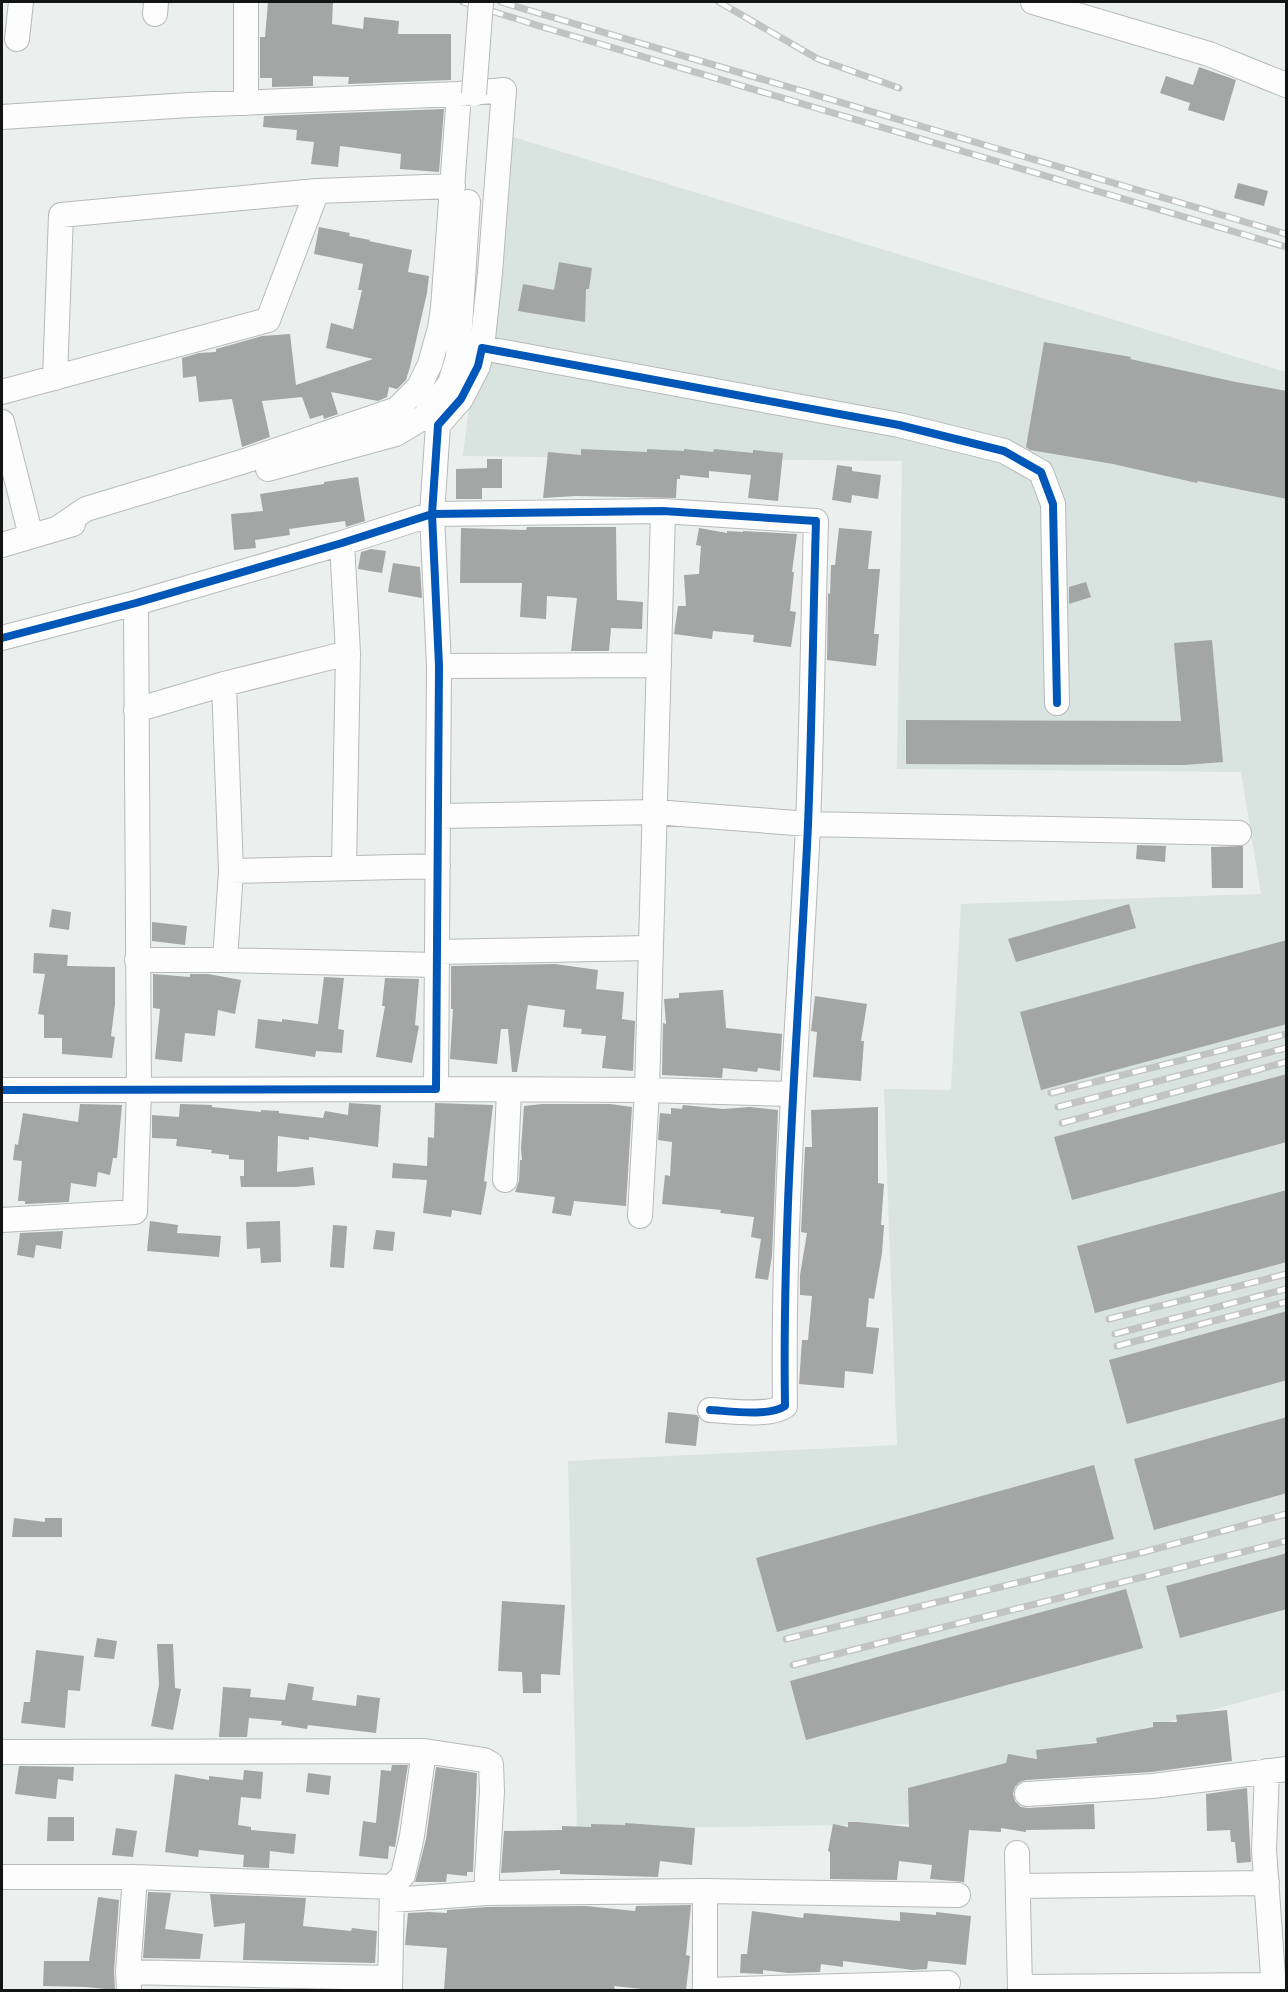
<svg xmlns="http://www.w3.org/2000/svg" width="1288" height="1992" viewBox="0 0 1288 1992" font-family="'PT Serif',serif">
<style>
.built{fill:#d9e3e0}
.building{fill:#a3a6a4}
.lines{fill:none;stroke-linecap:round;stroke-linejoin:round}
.minor-casing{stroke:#b7bab9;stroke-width:26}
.minor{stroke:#fcfdfc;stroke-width:24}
.rail-casing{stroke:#c2c4c3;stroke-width:7}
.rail{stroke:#fff;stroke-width:4.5;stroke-dasharray:14;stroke-linecap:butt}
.minor-bridge-casing{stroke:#b7bab9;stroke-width:26;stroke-linecap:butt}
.minor-bridge{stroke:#fcfdfc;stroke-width:24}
.cycleway-casing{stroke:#fff;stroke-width:11}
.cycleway{stroke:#0057b8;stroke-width:8}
</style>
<rect width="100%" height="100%" fill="#ebefed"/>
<path class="built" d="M 503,134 L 1286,372 L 1286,1690 L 918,1790 L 916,1824 L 577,1829 L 568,1461 L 897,1445 L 884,1089 L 951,1090 L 961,904 L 1261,894 L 1241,772 L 897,769 L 902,461 L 463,456 Z"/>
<path class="building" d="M 268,2 L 333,2 L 332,24 L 363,29 L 364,17 L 399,21 L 398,34 L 451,34 L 451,80 L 348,84 L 349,77 L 313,76 L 313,86 L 272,87 L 272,78 L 260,78 L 260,37 L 265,37 Z
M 1199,67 L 1236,80 L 1224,121 L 1188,110 L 1190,103 L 1160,93 L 1166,76 L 1193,85 Z
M 444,109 L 439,172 L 400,169 L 401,154 L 340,146 L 338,167 L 311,164 L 314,142 L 296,140 L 297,130 L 263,127 L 264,116 Z
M 1238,183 L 1268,191 L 1264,206 L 1234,198 Z
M 319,227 L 350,233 L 349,236 L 370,240 L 369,241 L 412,250 L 408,272 L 429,276 L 427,293 L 410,367 L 406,380 L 397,389 L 389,387 L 387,397 L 378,401 L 331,392 L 338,414 L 324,419 L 323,415 L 310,419 L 302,397 L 262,401 L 270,437 L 242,447 L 232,399 L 199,402 L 196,376 L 183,378 L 182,358 L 199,353 L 216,352 L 216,349 L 262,336 L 290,334 L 296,385 L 373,359 L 326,348 L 331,323 L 353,329 L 362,290 L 358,290 L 363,264 L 314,254 Z
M 559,262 L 592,268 L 589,289 L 586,289 L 585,322 L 518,311 L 523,284 L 554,290 Z
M 1044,342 L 1131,357 L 1130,359 L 1236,382 L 1287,391 L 1287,499 L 1198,481 L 1197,483 L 1113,464 L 1030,450 L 1026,447 Z
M 581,449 L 647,452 L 647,449 L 684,451 L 684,449 L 713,452 L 714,449 L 753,453 L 753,450 L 783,453 L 778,501 L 748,498 L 751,475 L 709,471 L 709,478 L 680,475 L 680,479 L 677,479 L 676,498 L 576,496 L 543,498 L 548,452 L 581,455 Z
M 487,459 L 502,459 L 502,488 L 482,488 L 482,499 L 456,499 L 456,469 L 487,468 Z
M 837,465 L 852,467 L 852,471 L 881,475 L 878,499 L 852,495 L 851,503 L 832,500 Z
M 358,477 L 365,521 L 346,527 L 345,521 L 289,529 L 290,535 L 255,540 L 256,548 L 234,550 L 231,514 L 263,511 L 260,494 L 324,484 L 324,482 Z
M 527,527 L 616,527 L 617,600 L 643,602 L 642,629 L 611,628 L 609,651 L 571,651 L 577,598 L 547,596 L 546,619 L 520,617 L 522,583 L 460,583 L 461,528 L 526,530 Z
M 699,528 L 727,533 L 727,531 L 743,532 L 743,531 L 797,534 L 792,572 L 794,572 L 790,611 L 796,612 L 791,647 L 753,642 L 754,635 L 713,631 L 712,639 L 674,634 L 678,606 L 686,606 L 684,575 L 699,574 L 701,546 L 696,545 Z
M 839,528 L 872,531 L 868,569 L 880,569 L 874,634 L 879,634 L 876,666 L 827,660 L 828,593 L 830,594 L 831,565 L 835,565 Z
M 371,549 L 386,551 L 382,573 L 358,569 L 361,552 Z
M 393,563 L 420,567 L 422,598 L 388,592 Z
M 1086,582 L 1091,597 L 1069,604 L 1069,587 Z
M 1212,640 L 1223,762 L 1184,765 L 906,764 L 906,720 L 1181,721 L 1174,643 Z
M 1137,845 L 1166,846 L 1165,862 L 1136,859 Z
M 1243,846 L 1243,888 L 1212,888 L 1211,847 Z
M 1129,904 L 1136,928 L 1016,962 L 1008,939 Z
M 52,909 L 71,912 L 69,930 L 49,927 Z
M 152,922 L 187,926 L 185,945 L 152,941 Z
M 1287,940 L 1287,1024 L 1041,1090 L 1020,1012 Z
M 34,953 L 68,955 L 67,966 L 115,967 L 115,1004 L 111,1036 L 115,1037 L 112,1058 L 62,1054 L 62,1038 L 44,1038 L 44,1015 L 38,1014 L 45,974 L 33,973 Z
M 555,964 L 598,970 L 596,989 L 624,992 L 622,1019 L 635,1021 L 633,1071 L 602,1068 L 606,1036 L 581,1034 L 582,1029 L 563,1027 L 565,1010 L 528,1005 L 517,1072 L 512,1072 L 508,1029 L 501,1029 L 497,1064 L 450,1059 L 453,1009 L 451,1009 L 451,966 Z
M 153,974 L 190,977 L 190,974 L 208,974 L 241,980 L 235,1014 L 218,1010 L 215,1036 L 185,1033 L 182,1062 L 155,1059 L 160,1009 L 153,1008 Z
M 324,977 L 344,978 L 338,1029 L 344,1030 L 342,1053 L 316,1051 L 315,1057 L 255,1048 L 258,1019 L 282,1022 L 282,1019 L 318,1024 Z
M 385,978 L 419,979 L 415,1025 L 419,1026 L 412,1063 L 376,1057 L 385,1006 L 382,1006 Z
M 723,990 L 726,1028 L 782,1034 L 780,1071 L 758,1068 L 757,1072 L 723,1068 L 722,1078 L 662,1075 L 663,1023 L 666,1024 L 664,999 L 679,998 L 679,993 Z
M 815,996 L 867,1004 L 861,1041 L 864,1041 L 861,1081 L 813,1077 L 817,1032 L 811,1031 Z
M 1287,1074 L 1287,1142 L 1072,1200 L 1054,1137 Z
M 349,1103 L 381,1105 L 378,1147 L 309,1137 L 309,1140 L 278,1136 L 277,1172 L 313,1167 L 315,1185 L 296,1187 L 241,1187 L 240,1176 L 244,1176 L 244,1160 L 229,1159 L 229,1155 L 211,1153 L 212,1150 L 176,1146 L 177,1139 L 152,1138 L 152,1115 L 179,1117 L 180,1104 L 212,1105 L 212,1107 L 261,1112 L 261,1110 L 279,1111 L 279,1113 L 323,1118 L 325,1111 L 348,1115 Z
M 435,1103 L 493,1105 L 484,1181 L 487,1182 L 481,1215 L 452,1210 L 451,1217 L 423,1213 L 427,1180 L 392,1178 L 393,1163 L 427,1166 L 428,1137 L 434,1138 Z
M 80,1104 L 122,1105 L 117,1158 L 113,1158 L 110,1175 L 98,1172 L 96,1187 L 71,1183 L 69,1202 L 25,1204 L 25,1201 L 18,1201 L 22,1161 L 13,1160 L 15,1144 L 18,1145 L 23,1113 L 78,1122 Z
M 542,1104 L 610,1104 L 632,1107 L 626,1206 L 574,1201 L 571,1216 L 552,1213 L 555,1197 L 515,1192 L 519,1181 L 520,1160 L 522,1160 L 521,1148 L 524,1106 Z
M 683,1105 L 723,1109 L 750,1107 L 778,1110 L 772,1256 L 768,1280 L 755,1278 L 761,1239 L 751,1237 L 754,1217 L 720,1213 L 721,1210 L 662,1204 L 665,1175 L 670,1176 L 672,1142 L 658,1140 L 660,1113 L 671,1114 L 671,1108 L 682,1109 Z
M 878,1107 L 878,1183 L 884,1184 L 881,1225 L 884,1225 L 882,1253 L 874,1299 L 869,1298 L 866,1327 L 879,1328 L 873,1374 L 845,1371 L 844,1388 L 799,1384 L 802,1340 L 808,1340 L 812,1296 L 800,1295 L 800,1275 L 807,1233 L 801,1232 L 805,1147 L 812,1147 L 811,1110 Z
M 1287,1190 L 1287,1262 L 1095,1313 L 1077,1246 Z
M 150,1221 L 178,1225 L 177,1233 L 221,1236 L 219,1257 L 147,1251 Z
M 280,1221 L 281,1262 L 261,1263 L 260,1248 L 247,1249 L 246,1222 Z
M 333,1225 L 347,1226 L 344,1268 L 330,1267 Z
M 376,1230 L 395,1232 L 393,1251 L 373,1249 Z
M 63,1231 L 61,1249 L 36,1245 L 34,1258 L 17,1255 L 20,1233 Z
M 1287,1311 L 1287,1380 L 1127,1424 L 1109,1360 Z
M 668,1412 L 697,1415 L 699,1418 L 696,1446 L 665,1443 Z
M 1287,1417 L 1287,1493 L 1154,1530 L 1134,1459 Z
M 1094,1465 L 1114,1539 L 777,1632 L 756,1558 Z
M 14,1518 L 45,1522 L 45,1518 L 62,1518 L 62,1537 L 12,1537 Z
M 1287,1553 L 1287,1609 L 1180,1638 L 1166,1586 Z
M 1126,1589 L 1143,1648 L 806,1740 L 790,1681 Z
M 502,1601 L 565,1605 L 560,1675 L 541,1674 L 541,1693 L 523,1693 L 522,1672 L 498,1671 Z
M 97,1638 L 117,1641 L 114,1659 L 94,1657 Z
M 157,1644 L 173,1644 L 175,1688 L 181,1689 L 173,1730 L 151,1726 L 159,1685 Z
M 36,1650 L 84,1656 L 80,1691 L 68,1690 L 65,1728 L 21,1723 L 24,1702 L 30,1702 Z
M 288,1683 L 314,1687 L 312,1700 L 356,1706 L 357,1695 L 380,1698 L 376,1733 L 308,1725 L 307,1729 L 281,1725 L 282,1721 L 249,1718 L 247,1737 L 219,1737 L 223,1687 L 251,1689 L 250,1697 L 285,1700 Z
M 1227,1710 L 1232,1761 L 1152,1772 L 1026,1780 L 1020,1782 L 1015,1787 L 1013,1794 L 1015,1801 L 1021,1807 L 1028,1808 L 1094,1804 L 1095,1829 L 1026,1830 L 1026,1832 L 1001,1828 L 1001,1832 L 969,1830 L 964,1882 L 930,1879 L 932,1865 L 899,1861 L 897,1880 L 830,1879 L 830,1852 L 828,1851 L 833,1824 L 848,1827 L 848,1822 L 857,1822 L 909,1827 L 908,1788 L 1006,1763 L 1008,1754 L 1037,1759 L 1036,1750 L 1097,1743 L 1096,1738 L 1153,1727 L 1153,1722 L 1177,1722 L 1176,1715 Z
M 392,1765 L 408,1765 L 395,1847 L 389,1846 L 388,1859 L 359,1856 L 363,1821 L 376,1823 L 381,1770 L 391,1771 Z
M 19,1766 L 74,1767 L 73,1781 L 58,1779 L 56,1799 L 15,1794 Z
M 436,1767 L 477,1773 L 473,1872 L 467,1872 L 467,1876 L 447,1874 L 446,1882 L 415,1882 L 426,1839 Z
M 244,1770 L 263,1772 L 261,1799 L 241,1797 L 238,1825 L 251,1827 L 251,1830 L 296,1834 L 294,1854 L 270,1851 L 269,1868 L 243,1867 L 244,1855 L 199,1850 L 198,1857 L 165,1852 L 175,1774 L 209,1780 L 209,1776 L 243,1780 Z
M 308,1773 L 331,1776 L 329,1795 L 306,1792 Z
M 1247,1788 L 1251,1862 L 1237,1863 L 1235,1842 L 1231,1842 L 1230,1830 L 1207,1831 L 1206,1794 Z
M 48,1817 L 74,1817 L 74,1841 L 47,1841 Z
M 625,1823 L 695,1828 L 692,1865 L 660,1861 L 658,1877 L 560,1874 L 560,1870 L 501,1873 L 504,1831 L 562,1830 L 562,1826 L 591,1827 L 591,1824 L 625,1825 Z
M 116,1828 L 137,1831 L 133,1857 L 112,1855 Z
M 148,1892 L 171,1893 L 165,1929 L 203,1934 L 200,1959 L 143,1958 Z
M 210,1894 L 306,1898 L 303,1926 L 351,1931 L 352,1928 L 377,1931 L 375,1963 L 243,1960 L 245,1923 L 214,1927 Z
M 98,1897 L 119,1900 L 114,1971 L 115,1990 L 86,1987 L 43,1986 L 44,1961 L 89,1961 Z
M 691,1905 L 686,1955 L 690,1956 L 686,1990 L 651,1990 L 614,1986 L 615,1990 L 444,1990 L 447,1948 L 405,1945 L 408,1913 L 429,1912 L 447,1913 L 447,1910 L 487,1907 L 586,1906 L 635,1911 L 636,1906 Z
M 752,1911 L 803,1918 L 804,1913 L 900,1921 L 900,1912 L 936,1915 L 936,1912 L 971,1916 L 966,1965 L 928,1961 L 927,1969 L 913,1970 L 843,1961 L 843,1967 L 821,1964 L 820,1972 L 788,1973 L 763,1970 L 763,1974 L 740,1973 L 741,1954 L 747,1954 Z"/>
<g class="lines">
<defs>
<path id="minor" d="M 246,2 L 246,103
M 1033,2 L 1209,54 L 1286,85
M 155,14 L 156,2
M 17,39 L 21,2
M 459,94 L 504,90 L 490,273 L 482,348
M 2,117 L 189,105 L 459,94 L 443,308 L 440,328 L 430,364 L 419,387 L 397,409 L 245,461 L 86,509 L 58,528
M 55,378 L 61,215 L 317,191
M 2,392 L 268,320 L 317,191 L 453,186
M 2,422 L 31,536
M 268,469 L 396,434 L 424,417 L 450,383 L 458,357 L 468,202
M 342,543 L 348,653 L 344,867
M 2,545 L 73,524
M 2,638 L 136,603 L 342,543 L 432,514 L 663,511 L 816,521 C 813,622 812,724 808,825 C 799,1019 782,1212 785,1406 C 769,1417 729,1411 710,1410
M 439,666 L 659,665
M 224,684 L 231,871 L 225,960
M 136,710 L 224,684 L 348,653
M 438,816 L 655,812 L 808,824 L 1239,833
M 231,871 L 438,866
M 437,952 L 649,948
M 137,960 L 225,960 L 437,965
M 436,1089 L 647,1090 L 793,1094
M 2,1090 L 436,1089 L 439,666 L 432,514 L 438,425 L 461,399 L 478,366 L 482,348 L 899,425 L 1004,451 L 1041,472 L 1053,504 L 1057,703
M 505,1180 L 509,1091
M 640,1216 L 647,1090 L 663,511
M 2,1220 L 135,1212 L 139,1089 L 136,603
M 424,1751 L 484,1760 L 491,1764 L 492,1791 L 486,1893
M 2,1752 L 424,1751 L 412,1836 L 403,1875 L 392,1887 L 390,1990
M 1267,1771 L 1264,1850 L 1274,1990
M 1027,1794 L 1153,1786 L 1286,1769
M 1017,1853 L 1020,1990
M 2,1877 L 135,1877 L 392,1887
M 1018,1886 L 1267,1883
M 705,1891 L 958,1895
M 392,1900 L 486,1893 L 705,1891 L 705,1990
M 128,1972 L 389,1978
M 1020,1987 L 1273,1985
M 129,1990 L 128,1972 L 135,1877
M 705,1990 L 948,1983"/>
</defs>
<use href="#minor" class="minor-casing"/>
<use href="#minor" class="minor"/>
<defs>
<path id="rail" d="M 463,2 L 536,25 L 1286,247
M 501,2 L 1286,234
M 719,2 L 818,59 L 899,88
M 1051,1093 L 1286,1034
M 1058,1107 L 1286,1048
M 1062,1123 L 1286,1062
M 1109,1319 L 1286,1274
M 1115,1334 L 1286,1289
M 1117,1346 L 1286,1302
M 786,1639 L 1144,1552 L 1286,1514
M 793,1665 L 1286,1541"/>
</defs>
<use href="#rail" class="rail-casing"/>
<use href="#rail" class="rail"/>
<defs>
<path id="minor-bridge" d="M 474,94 L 481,2"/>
</defs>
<use href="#minor-bridge" class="minor-bridge-casing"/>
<use href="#minor-bridge" class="minor-bridge"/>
<defs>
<path id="cycleway" d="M 2,638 L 136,603 L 342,543 L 432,514 L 663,511 L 816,521 C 813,622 812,724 808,825 C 799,1019 782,1212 785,1406 C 769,1417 729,1411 710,1410
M 2,1090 L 436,1089 L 439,666 L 432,514 L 438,425 L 461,399 L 478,366 L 482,348 L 899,425 L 1004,451 L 1041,472 L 1053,504 L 1057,703"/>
</defs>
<use href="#cycleway" class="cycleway-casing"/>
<use href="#cycleway" class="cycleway"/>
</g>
<rect width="1288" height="1992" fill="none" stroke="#131515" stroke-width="6"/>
</svg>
